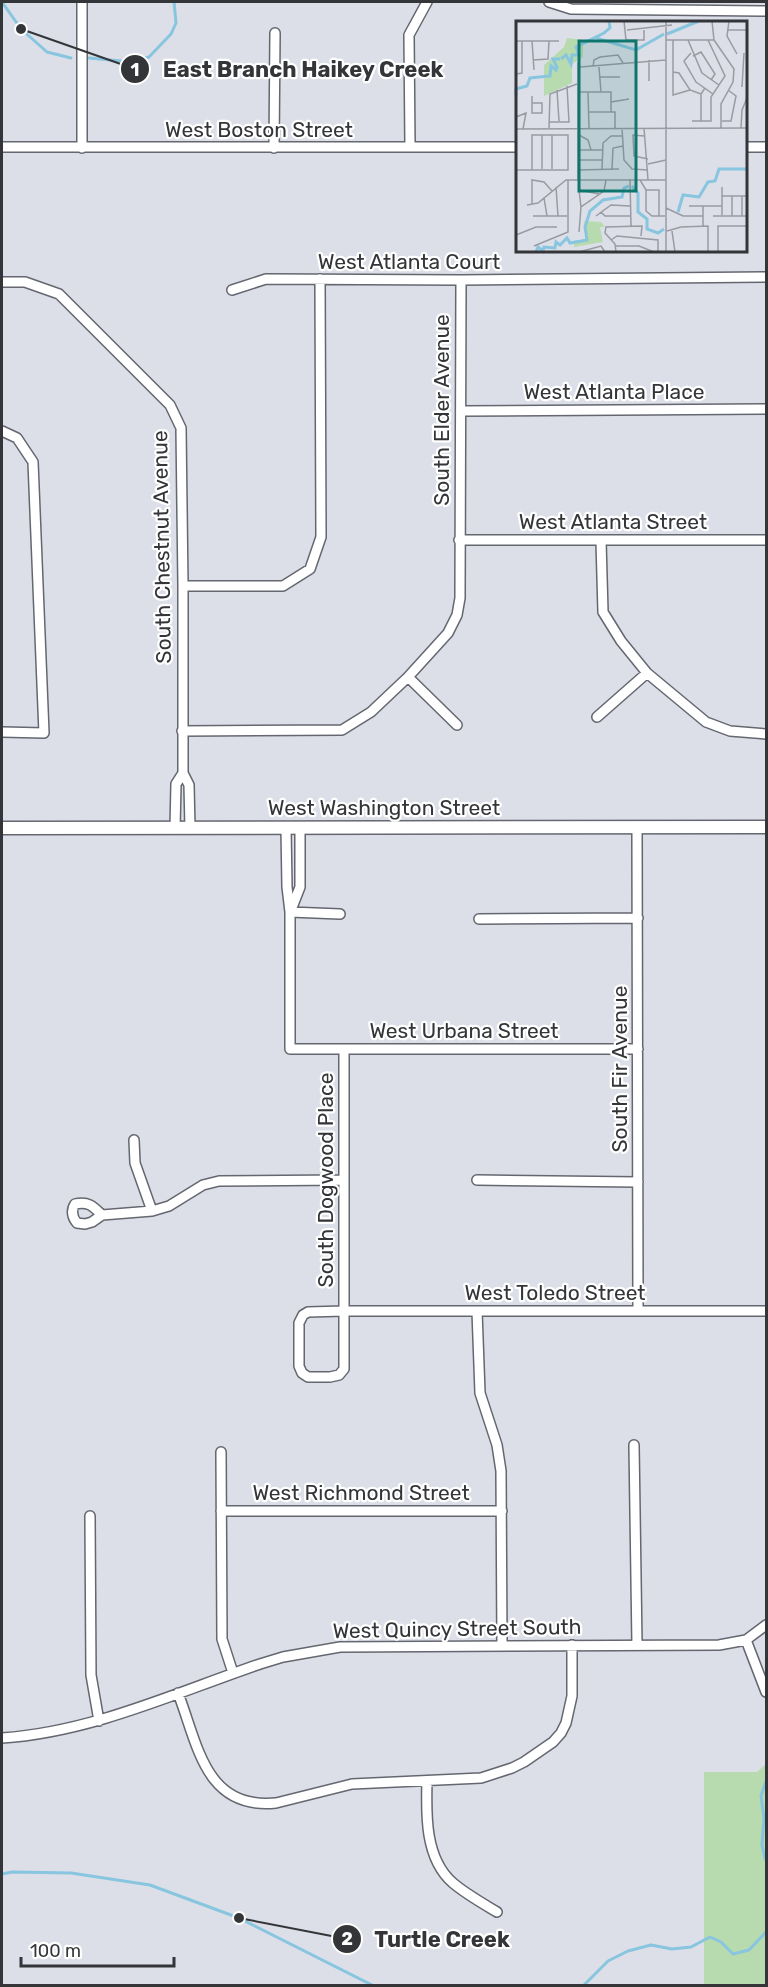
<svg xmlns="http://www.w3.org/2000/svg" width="768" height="1987" viewBox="0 0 768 1987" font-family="Rubik,sans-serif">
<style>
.green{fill:#b7daaf}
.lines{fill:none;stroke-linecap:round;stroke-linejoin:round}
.stream{stroke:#88c5df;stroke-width:3}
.street-casing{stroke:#64676f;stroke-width:12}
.secondary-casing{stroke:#64676f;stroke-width:15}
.street{stroke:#fff;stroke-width:9}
.secondary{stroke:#fff;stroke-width:12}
.labels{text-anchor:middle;stroke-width:4.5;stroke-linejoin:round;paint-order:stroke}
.street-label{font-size:21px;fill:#343538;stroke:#fff}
.inset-river{fill:none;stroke:#88c5df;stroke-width:3}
.inset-road{fill:none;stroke:#999ba2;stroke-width:1.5}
.view{fill:#0f766e;fill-opacity:0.15;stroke:#0f766e;stroke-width:3}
.inset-edge{fill:none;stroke:#343538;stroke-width:3}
.leader{fill:none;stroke:#343538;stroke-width:2}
.callout-dot{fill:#343538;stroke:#fff;stroke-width:2}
.mark-label{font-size:18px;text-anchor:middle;font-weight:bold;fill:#fff}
.callout-label{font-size:22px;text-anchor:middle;font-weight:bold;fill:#343538;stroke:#fff;stroke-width:4.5;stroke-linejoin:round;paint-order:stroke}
</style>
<rect width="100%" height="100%" fill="#dcdfe8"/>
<path class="green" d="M 766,1764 L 766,1985 L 704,1985 L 704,1772 L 757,1772 Z"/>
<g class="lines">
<path class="stream" d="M 2,2 L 21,29 L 47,52 L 71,58
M 89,58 L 132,62 L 149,57 L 171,34 L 176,23 L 174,2
M 766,1781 L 761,1796 L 764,1818 L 762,1845 L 765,1859 L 766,1860
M 2,1874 L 12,1872 L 71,1873 L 150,1885 L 239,1918 L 374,1986
M 583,1986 L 608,1961 L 628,1951 L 651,1945 L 672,1949 L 691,1947 L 710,1937 L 721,1942 L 733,1954 L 749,1950 L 766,1932"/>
<defs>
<path id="street" d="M 82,2 L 82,148
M 549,2 L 571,9 L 766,11
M 2,147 L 518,147
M 410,147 L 409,35 L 427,2
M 746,147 L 766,147
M 274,148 L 275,33
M 2,282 L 25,282 L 59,294 L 170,405 L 181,428 L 183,586 L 183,773 L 189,785 L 190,828
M 232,290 L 266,279 L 461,280 L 766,277
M 462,411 L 766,409
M 2,431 L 17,438 L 33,462 L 44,733 L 2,732
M 459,540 L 766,540
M 601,541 L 603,612 L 621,641 L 647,673 L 706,722 L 730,731 L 766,734
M 183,586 L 283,586 L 310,569 L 321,537 L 320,279
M 408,677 L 457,725
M 597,717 L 647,673
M 182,731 L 342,730 L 371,712 L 408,677 L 448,633 L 457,615 L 460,598 L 461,280
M 637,827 L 638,1311
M 175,828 L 176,784 L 183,773
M 286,828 L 287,887 L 290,912 L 290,1049 L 638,1049
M 291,910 L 300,887 L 300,828
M 290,912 L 340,914
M 479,919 L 638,918
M 344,1049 L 344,1311 L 766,1311
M 134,1140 L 135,1163 L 152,1211
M 477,1180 L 638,1182
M 102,1215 C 93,1206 88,1201 75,1204 C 71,1210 72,1217 77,1223 L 85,1224 L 92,1222 L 102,1215 L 152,1211 L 169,1206 L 203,1185 L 219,1181 L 344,1180
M 344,1311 L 344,1369 L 339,1375 L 330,1377 L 308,1377 L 302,1373 L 299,1366 L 299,1323 L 303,1315 L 308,1312 Z
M 477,1311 L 480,1393 L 497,1445 L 501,1471 L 502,1645
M 634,1445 L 637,1645
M 221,1452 L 222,1639 L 233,1673
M 221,1511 L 502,1511
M 90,1516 L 91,1675 L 99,1721
M 746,1640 L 766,1692
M 178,1693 C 198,1745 205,1810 276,1803 L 352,1784 L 481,1778 L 512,1768 L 524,1762 L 553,1742 L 561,1733 L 566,1723 L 572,1696 L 572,1645
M 2,1738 C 92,1732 175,1693 260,1664 L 283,1657 L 340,1647 L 719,1645 L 746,1640 L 766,1625
M 427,1781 C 426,1815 425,1859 453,1883 C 466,1894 482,1903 497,1912"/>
<path id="secondary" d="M 2,828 L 766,827"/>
</defs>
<use href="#street" class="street-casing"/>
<use href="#secondary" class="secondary-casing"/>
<use href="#street" class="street"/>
<use href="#secondary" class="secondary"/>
</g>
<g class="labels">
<g class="street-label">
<text x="259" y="137">West Boston Street</text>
<text x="409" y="269">West Atlanta Court</text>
<text x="614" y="399">West Atlanta Place</text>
<text transform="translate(442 410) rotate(-90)" y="7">South Elder Avenue</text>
<text x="613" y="529">West Atlanta Street</text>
<text transform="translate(162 547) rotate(-91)" y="7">South Chestnut Avenue</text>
<text x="384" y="815">West Washington Street</text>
<text x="464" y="1038">West Urbana Street</text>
<text transform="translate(620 1069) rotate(-90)" y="7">South Fir Avenue</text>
<text transform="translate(326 1180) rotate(-90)" y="7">South Dogwood Place</text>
<text x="555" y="1300">West Toledo Street</text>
<text x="361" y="1500">West Richmond Street</text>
<text transform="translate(457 1629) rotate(-1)" y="7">West Quincy Street South</text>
</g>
</g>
<g transform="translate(516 21)">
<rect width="231" height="231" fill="#dcdfe8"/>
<path d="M 51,17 L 67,19 L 67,36 L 56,43 L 56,62 L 28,75 L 28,44 L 48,26 ZM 68,200 L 85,201 L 89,206 L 84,206 L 87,221 L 58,226 L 58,220 L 72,218 Z" fill="#b7daaf"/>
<path class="inset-river" d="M 151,13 L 183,0M 80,17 L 120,29 L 148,13M 45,38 L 50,34 L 55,43 L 56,34 L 63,34 L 60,26 L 88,12 L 94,7 L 93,0M 0,75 L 0,68 L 11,65 L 14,57 L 34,55 L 35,45 L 40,49 L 41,46 L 37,38 L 44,38M 116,165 L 122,172 L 122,191 L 131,198 L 131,208 L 142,212 L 148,208M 162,191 L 167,174 L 183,176 L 192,161 L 199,160 L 203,148 L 231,148M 20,231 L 22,226 L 27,230 L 28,226 L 39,227 L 40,221 L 44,224 L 51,217 L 54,222 L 71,219 L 69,206 L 74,190 L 87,179 L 106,176 L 108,167 L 113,165"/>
<path class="inset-road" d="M 108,0 L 110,19 L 128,19 L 128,9M 150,0 L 150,231M 196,0 L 198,19M 213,0 L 211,15 L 221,33M 111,9 L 156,4M 212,9 L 231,9M 150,19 L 198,19M 157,19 L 157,74 L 174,69M 172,19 L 186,52 L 203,64M 198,19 L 218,48 L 217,61 L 205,83 L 205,107M 0,20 L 43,20M 16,20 L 18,49M 175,32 L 168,40 L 180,61 L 197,73M 177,35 L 185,31 L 199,53 L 195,59M 17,39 L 32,38 L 33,20M 133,39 L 133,60M 64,46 L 150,39M 77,46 L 78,39 L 84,36 L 102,34 L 107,42M 83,46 L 85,71M 157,51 L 163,52 L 174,69 L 185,73M 0,53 L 6,52 L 6,20M 83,56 L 104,56M 226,66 L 228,32M 41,69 L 43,100M 62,71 L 95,71 L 95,91M 72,71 L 73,107M 16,75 L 16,92 L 26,92 L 26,82 L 16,82M 95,81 L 113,78M 72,91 L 99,91 L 99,107M 0,96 L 10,92 L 7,108M 176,100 L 195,100 L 195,76 L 209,55 L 192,19M 185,100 L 185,73 L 189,67M 206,100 L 215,100 L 220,75 L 212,69M 33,101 L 53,101 L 51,65M 33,107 L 34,73 L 61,63M 106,107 L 108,139 L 116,148 L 132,149M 128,107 L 132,159M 225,107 L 226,89 L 231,77M 0,108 L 231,107M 26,114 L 26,148M 63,114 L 72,119 L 75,129M 128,115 L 117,114 L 118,135 L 132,138M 62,129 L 86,129M 62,139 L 86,139M 132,143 L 150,139M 36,148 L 36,114M 96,148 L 97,127 L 107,125M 0,149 L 52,149 L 52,114 L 16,114 L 16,149M 62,149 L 103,148M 86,149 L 87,122 L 95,115 L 107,115M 114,158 L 115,205M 62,159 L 62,41M 124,159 L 130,169 L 130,190 L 136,195 L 149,195M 40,166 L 42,195M 206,166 L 206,194M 130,169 L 143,169 L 143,195M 206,175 L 231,175M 216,175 L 216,195M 226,175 L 226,195M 28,177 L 31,195M 11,184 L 22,182 L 50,159 L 150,159M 16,184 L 16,159 L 28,161 L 36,170M 173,185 L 206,185M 187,185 L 187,205M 65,186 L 63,169 L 83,173M 150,187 L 167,195 L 187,195M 85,191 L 89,195 L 114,195M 17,195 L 51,195M 80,195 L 95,184 L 114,185M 197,195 L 231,195M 151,210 L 165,206 L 192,205 L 192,231M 156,210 L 159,231M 63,211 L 65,186 L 88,170 L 90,159M 0,214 L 20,206 L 41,206M 95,219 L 101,215 L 142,219 L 142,231M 18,225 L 52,211 L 52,159M 100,225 L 123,225 L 138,231M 63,231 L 85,225 L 89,231M 100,231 L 99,223 L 89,212 L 90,206 L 126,205 L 125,215M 202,231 L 202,205 L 231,205"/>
<path class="view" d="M 63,20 L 120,20 L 120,170 L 63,170 Z"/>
<rect width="231" height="231" class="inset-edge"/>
</g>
<path class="leader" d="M21 29L135 69M239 1918L347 1939"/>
<g class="callout-dot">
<circle cx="21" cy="29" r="6"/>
<circle cx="239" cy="1918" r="6"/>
<circle cx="135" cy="69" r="15"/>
<circle cx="347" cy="1939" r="15"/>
</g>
<g class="mark-label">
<text x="135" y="76">1</text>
<text x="347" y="1945">2</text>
</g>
<g class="callout-label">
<text x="303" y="77">East Branch Haikey Creek</text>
<text x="442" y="1947">Turtle Creek</text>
</g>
<rect width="768" height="1987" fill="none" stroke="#343538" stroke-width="6"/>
<path d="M21 1957v9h153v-9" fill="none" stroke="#343538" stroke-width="3"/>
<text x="30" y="1957" font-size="18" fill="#343538" stroke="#ffffff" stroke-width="4.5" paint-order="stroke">100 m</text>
</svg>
